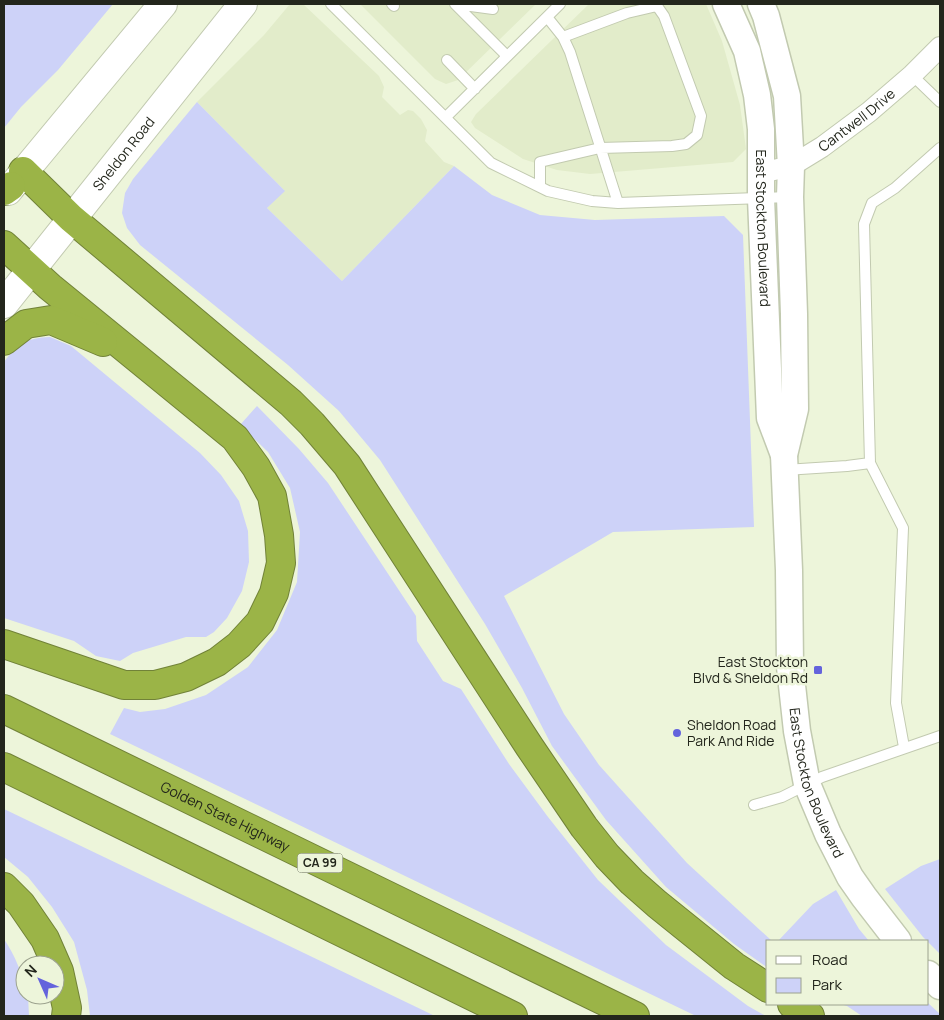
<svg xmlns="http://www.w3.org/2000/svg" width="944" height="1020" viewBox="0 0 944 1020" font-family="Manrope,sans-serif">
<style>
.built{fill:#e2ecca}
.green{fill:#cdd2f8}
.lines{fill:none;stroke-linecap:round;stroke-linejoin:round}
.service-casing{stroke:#c2cab0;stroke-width:12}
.minor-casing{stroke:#c2cab0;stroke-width:22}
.tertiary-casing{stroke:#c2cab0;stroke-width:29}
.secondary-casing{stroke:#c2cab0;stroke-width:30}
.motorway-casing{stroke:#718238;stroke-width:30}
.service{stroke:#fff;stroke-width:10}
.minor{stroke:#fff;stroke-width:20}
.tertiary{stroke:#fff;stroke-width:26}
.secondary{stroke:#fff;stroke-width:28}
.motorway{stroke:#9bb447;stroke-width:28}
.poi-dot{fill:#6463dc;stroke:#edf5da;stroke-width:2}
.labels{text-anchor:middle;stroke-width:5;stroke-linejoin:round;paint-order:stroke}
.shield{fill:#edf5da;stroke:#606455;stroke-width:1}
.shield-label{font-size:12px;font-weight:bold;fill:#23261c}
.street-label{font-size:14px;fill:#23261c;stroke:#edf5da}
.poi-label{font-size:14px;fill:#23261c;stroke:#edf5da;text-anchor:end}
</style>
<rect width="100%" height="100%" fill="#edf5da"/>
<path class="built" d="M 290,4 L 303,4 L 379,76 L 384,87 L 382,97 L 400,115 L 408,110 L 413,111 L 421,119 L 427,130 L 425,141 L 444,162 L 454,166 L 342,281 L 267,208 L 284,190 L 197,102 L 264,35 Z
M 360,4 L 536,4 L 458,80 L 446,84 L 435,79 Z
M 589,4 L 706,4 L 722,41 L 740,105 L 746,149 L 733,162 L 590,174 L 557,170 L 523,159 L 475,128 L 471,122 L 476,114 Z"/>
<path class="green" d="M 4,4 L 113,4 L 58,70 L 21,107 L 4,128 Z
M 197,102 L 285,191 L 267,208 L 342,281 L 454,166 L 492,195 L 540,215 L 595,220 L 724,216 L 743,235 L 754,527 L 613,532 L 504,596 L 564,714 L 599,765 L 687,863 L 772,941 L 768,941 L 768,968 L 734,944 L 666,887 L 606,820 L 552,746 L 522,688 L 485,624 L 380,460 L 339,411 L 288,365 L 140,245 L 127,228 L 122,213 L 125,193 L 133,179 Z
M 50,337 L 71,346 L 200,453 L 221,475 L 239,501 L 248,531 L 249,562 L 242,591 L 227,618 L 214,632 L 206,637 L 186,637 L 133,653 L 120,661 L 96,656 L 74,641 L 4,618 L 4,362 C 18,343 27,338 50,337 Z
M 257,406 L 299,449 L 328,483 L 416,616 L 417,641 L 443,681 L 461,689 L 509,764 L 548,817 L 598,880 L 666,945 L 748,1006 L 766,1016 L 696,1016 L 110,734 L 124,708 L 140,712 L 165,709 L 206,695 L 248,667 L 277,630 L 297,582 L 300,532 L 290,488 L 268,452 L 240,425 Z
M 4,809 L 435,1016 L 90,1016 L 87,990 L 74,942 L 52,907 L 28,877 L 4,857 Z
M 940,859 L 940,954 L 923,937 L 885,889 L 921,866 Z
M 836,890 L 859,929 L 869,941 L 778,941 L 813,904 Z
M 4,939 C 14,954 25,977 25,995 L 28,995 L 29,1016 L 4,1016 Z
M 928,1003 L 940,1014 L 940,1016 L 862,1016 L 847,1006 L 840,1004 Z"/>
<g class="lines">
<defs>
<path id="service" d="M 331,4 L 491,163 L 548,191 L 592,201 L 618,203 L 789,197
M 392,4 L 394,6
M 455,4 L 507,56
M 456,4 L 493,9
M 547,17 L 563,37 L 570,52 L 618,203
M 447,60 L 475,89
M 912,75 L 940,102
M 446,117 L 560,4
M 540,187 L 540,162 L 600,148 L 672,146 L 686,144 L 697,135 L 701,116 L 664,16 L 657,6 L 627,13 L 563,37
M 870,463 L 864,224 L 872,203 L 895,188 L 940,148
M 785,470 L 847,466 L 870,463 L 903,528 L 896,703 L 904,747
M 754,805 L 782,797 L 822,777 L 940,736"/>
<g id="minor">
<path id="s1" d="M 761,173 L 791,166 L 822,147 L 869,112 L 912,75 L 940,47"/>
</g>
<g id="tertiary">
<path id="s2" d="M 726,4 L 747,51 L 757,95 L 761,129 L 761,198 L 770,418 L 784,455"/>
<path id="s3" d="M 761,4 L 766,16 L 787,96 L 791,166 L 790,197 L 794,314 L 795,409 L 784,455 L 789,570 L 790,667 L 797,731 L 807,784 L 828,834 L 850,877 L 864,897 L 898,941"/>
<path d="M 928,974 L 940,986"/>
</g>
<g id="secondary">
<path d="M 8,191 L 163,4"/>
<path id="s4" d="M 4,304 L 243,4"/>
</g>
<g id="motorway">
<path d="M 23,171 L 71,218 L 291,403 L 312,424 L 347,465 L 529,746 L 584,827 L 607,856 L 632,882 L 657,904 L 734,966 L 768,988"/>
<path d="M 4,191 L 11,186"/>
<path d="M 4,245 L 50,287 L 235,438 L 256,467 L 272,496 L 279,535 L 281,563 L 274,593 L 260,622 L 239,645 L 217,662 L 186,677 L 155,685 L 124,685 L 4,644"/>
<path d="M 4,341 L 26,324 L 51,320 L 103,342"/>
<path id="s5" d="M 4,709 L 635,1016"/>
<path d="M 4,767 L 513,1016"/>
<path d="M 4,887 L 21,904 L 45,939 L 59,971 L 67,1008 L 66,1016"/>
<path d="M 792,1004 L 810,1016"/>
</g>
</defs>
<use href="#service" class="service-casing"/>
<use href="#minor" class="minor-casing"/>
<use href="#tertiary" class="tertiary-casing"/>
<use href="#secondary" class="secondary-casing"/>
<use href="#motorway" class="motorway-casing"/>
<use href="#service" class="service"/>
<use href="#minor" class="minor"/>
<use href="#tertiary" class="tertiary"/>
<use href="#secondary" class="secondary"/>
<use href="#motorway" class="motorway"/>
</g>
<g class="poi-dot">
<rect x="813" y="665" width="10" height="10" rx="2.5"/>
<circle cx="677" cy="733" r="5"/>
</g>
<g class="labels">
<rect class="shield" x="297.5" y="853.5" width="45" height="19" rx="4"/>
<g class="shield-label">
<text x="320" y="867">CA 99</text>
</g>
<g class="street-label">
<text dy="5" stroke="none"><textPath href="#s1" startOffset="111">Cantwell Drive</textPath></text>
<text dy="5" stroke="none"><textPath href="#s4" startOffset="192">Sheldon Road</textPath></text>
<text dy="5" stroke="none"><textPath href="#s2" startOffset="230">East Stockton Boulevard</textPath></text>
<text dy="5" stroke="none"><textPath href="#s3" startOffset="788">East Stockton Boulevard</textPath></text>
<text dy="5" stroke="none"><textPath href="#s5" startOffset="246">Golden State Highway</textPath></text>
</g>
<g class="poi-label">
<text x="808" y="667">East Stockton<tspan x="808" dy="16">Blvd &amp; Sheldon Rd</tspan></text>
<text x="687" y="730" text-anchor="start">Sheldon Road<tspan x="687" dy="16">Park And Ride</tspan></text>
</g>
</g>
<rect width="944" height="1020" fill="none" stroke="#23261c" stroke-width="10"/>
<rect x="766" y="940" width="162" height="65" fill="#edf5da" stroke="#9ca28e"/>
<rect x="776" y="956" width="25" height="8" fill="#ffffff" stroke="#9ca28e"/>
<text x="812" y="965" font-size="15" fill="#23261c">Road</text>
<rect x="776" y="978" width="25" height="15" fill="#cdd2f8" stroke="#9ca28e"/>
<text x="812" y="990" font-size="15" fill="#23261c">Park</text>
<g transform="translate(40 980) rotate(315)"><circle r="24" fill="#edf5da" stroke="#9ca28e"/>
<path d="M0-4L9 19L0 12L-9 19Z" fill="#6463dc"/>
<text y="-8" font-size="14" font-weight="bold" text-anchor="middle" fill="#23261c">N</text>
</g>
</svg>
